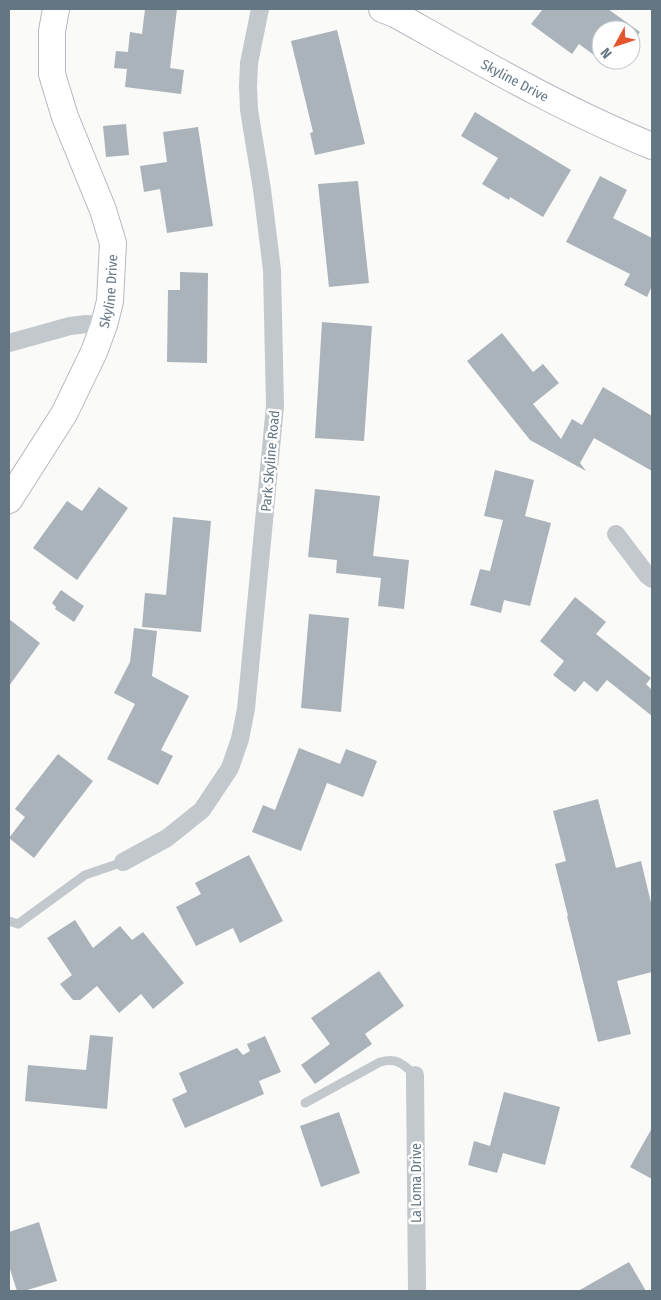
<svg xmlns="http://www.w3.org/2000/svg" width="661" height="1300" viewBox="0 0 661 1300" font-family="'Fira Sans Condensed',sans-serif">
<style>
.building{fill:#aab3b9}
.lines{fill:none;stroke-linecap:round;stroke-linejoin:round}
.secondary-casing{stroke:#b3babf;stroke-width:28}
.lane{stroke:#c3c8cc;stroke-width:9}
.street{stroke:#c3c8cc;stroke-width:18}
.secondary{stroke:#fff;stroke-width:26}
.labels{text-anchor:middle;stroke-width:5;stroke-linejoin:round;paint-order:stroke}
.street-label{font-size:14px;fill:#657683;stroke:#fff}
</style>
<rect width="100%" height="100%" fill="#fafaf8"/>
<path class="building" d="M 145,9 L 177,9 L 170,68 L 184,70 L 181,94 L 125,87 L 127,69 L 114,68 L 116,51 L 128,52 L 130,32 L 142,34 Z
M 543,9 L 608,9 L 640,32 L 631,45 L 631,30 L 601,30 L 601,60 L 620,60 L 613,69 L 579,44 L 572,54 L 531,24 Z
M 337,30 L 365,144 L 315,155 L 310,133 L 313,132 L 291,41 Z
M 475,112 L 571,170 L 543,217 L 510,197 L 509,200 L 482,184 L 498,158 L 461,136 Z
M 126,124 L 129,155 L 106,157 L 103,126 Z
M 198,127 L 213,226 L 167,233 L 160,189 L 144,192 L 140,166 L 167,162 L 163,132 Z
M 600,176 L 627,190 L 613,218 L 652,238 L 652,286 L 647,297 L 624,285 L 630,274 L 566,242 Z
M 358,181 L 369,283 L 329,287 L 318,184 Z
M 180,272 L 208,273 L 207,363 L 167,362 L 168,290 L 180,290 Z
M 322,322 L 372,326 L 364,441 L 315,438 Z
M 502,333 L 533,372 L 543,364 L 559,383 L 533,404 L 561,439 L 572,419 L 582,425 L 603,387 L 652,416 L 652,471 L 594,438 L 580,463 L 586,471 L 530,440 L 467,361 Z
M 495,470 L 534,480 L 525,516 L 551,523 L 530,606 L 504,600 L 501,613 L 470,605 L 480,569 L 490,571 L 503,520 L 484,516 Z
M 99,487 L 128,508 L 77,580 L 33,548 L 67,501 L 82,511 Z
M 315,489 L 380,496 L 373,556 L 409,560 L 404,609 L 378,606 L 381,578 L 336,573 L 337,560 L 308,557 Z
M 173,517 L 211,521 L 201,632 L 142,627 L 145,593 L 166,595 Z
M 61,590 L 84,606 L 74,622 L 55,609 L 56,607 L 52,603 Z
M 575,597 L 606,622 L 596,634 L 651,678 L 646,684 L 652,690 L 652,716 L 607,680 L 597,692 L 584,681 L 575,692 L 553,675 L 564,661 L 540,641 Z
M 309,614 L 349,618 L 341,712 L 301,708 Z
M 9,619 L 40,643 L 9,686 Z
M 134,628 L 157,631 L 152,676 L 189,696 L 161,750 L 173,756 L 158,785 L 107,759 L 135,704 L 114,693 L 130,662 Z
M 299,748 L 340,764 L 346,749 L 377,761 L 363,797 L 327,783 L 301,851 L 252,832 L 263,805 L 275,810 Z
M 58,754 L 93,781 L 34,858 L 9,838 L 25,817 L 15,809 Z
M 598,799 L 616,868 L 641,861 L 652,907 L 652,972 L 617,981 L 631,1034 L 598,1042 L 567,916 L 568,916 L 555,864 L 566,861 L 553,811 Z
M 249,855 L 283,921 L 240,943 L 233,928 L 196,946 L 176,907 L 201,894 L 195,883 Z
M 75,920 L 93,948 L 120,926 L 132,940 L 143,932 L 184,983 L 153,1009 L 141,994 L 119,1013 L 97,986 L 80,1000 L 73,1000 L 60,984 L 72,975 L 47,938 Z
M 379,971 L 404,1006 L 365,1034 L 372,1044 L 315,1084 L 301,1065 L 330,1044 L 311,1018 Z
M 90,1035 L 113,1037 L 107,1109 L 25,1101 L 28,1065 L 86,1070 Z
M 265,1036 L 281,1072 L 259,1081 L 264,1094 L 185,1128 L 172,1099 L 187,1092 L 179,1073 L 237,1048 L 243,1055 L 250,1051 L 247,1044 Z
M 504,1092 L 560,1107 L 545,1165 L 503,1153 L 497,1173 L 468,1165 L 474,1141 L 490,1146 Z
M 339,1112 L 360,1173 L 321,1187 L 300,1126 Z
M 652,1128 L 652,1179 L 630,1167 Z
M 39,1222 L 57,1281 L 24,1291 L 17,1291 L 9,1266 L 9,1232 Z
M 629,1262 L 646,1291 L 578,1291 Z"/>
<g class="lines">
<defs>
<g id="secondary">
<path id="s1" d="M 382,9 L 395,14 C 479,61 563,110 652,146"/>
<path id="s2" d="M 9,500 L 64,414 L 94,352 L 104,325 L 110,301 L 113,243 L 103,210 L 65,117 L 52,74 L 52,31 L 56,9"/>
</g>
</defs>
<use href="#secondary" class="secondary-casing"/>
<path class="lane" d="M 9,921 L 18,924 L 85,875 L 123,862
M 305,1103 L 380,1062 C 397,1057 403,1064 415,1075"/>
<path class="street" d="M 9,343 L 70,326 L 86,324 L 104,325
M 616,534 L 647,575 L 652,579
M 123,862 L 167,838 L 202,810 L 230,768 L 240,739 L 246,709 L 275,406 L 272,270 L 262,189 L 249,110 L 248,86 L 249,63 L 260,9
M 415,1075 L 417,1291"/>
<use href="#secondary" class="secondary"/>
</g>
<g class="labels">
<g class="street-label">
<text dy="5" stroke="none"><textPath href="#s1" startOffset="151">Skyline Drive</textPath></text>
<text dy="5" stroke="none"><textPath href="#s2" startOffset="234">Skyline Drive</textPath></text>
<text transform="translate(270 461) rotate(-85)" y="5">Park Skyline Road</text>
<text transform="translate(416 1183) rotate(-90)" y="5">La Loma Drive</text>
</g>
</g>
<rect width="661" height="1300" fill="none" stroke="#657683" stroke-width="20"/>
<g transform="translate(616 45) rotate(230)"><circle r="24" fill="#ffffff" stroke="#c1c8cd"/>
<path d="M0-4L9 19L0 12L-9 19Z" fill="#e4572e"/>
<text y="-8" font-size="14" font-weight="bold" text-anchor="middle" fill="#657683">N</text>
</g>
</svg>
